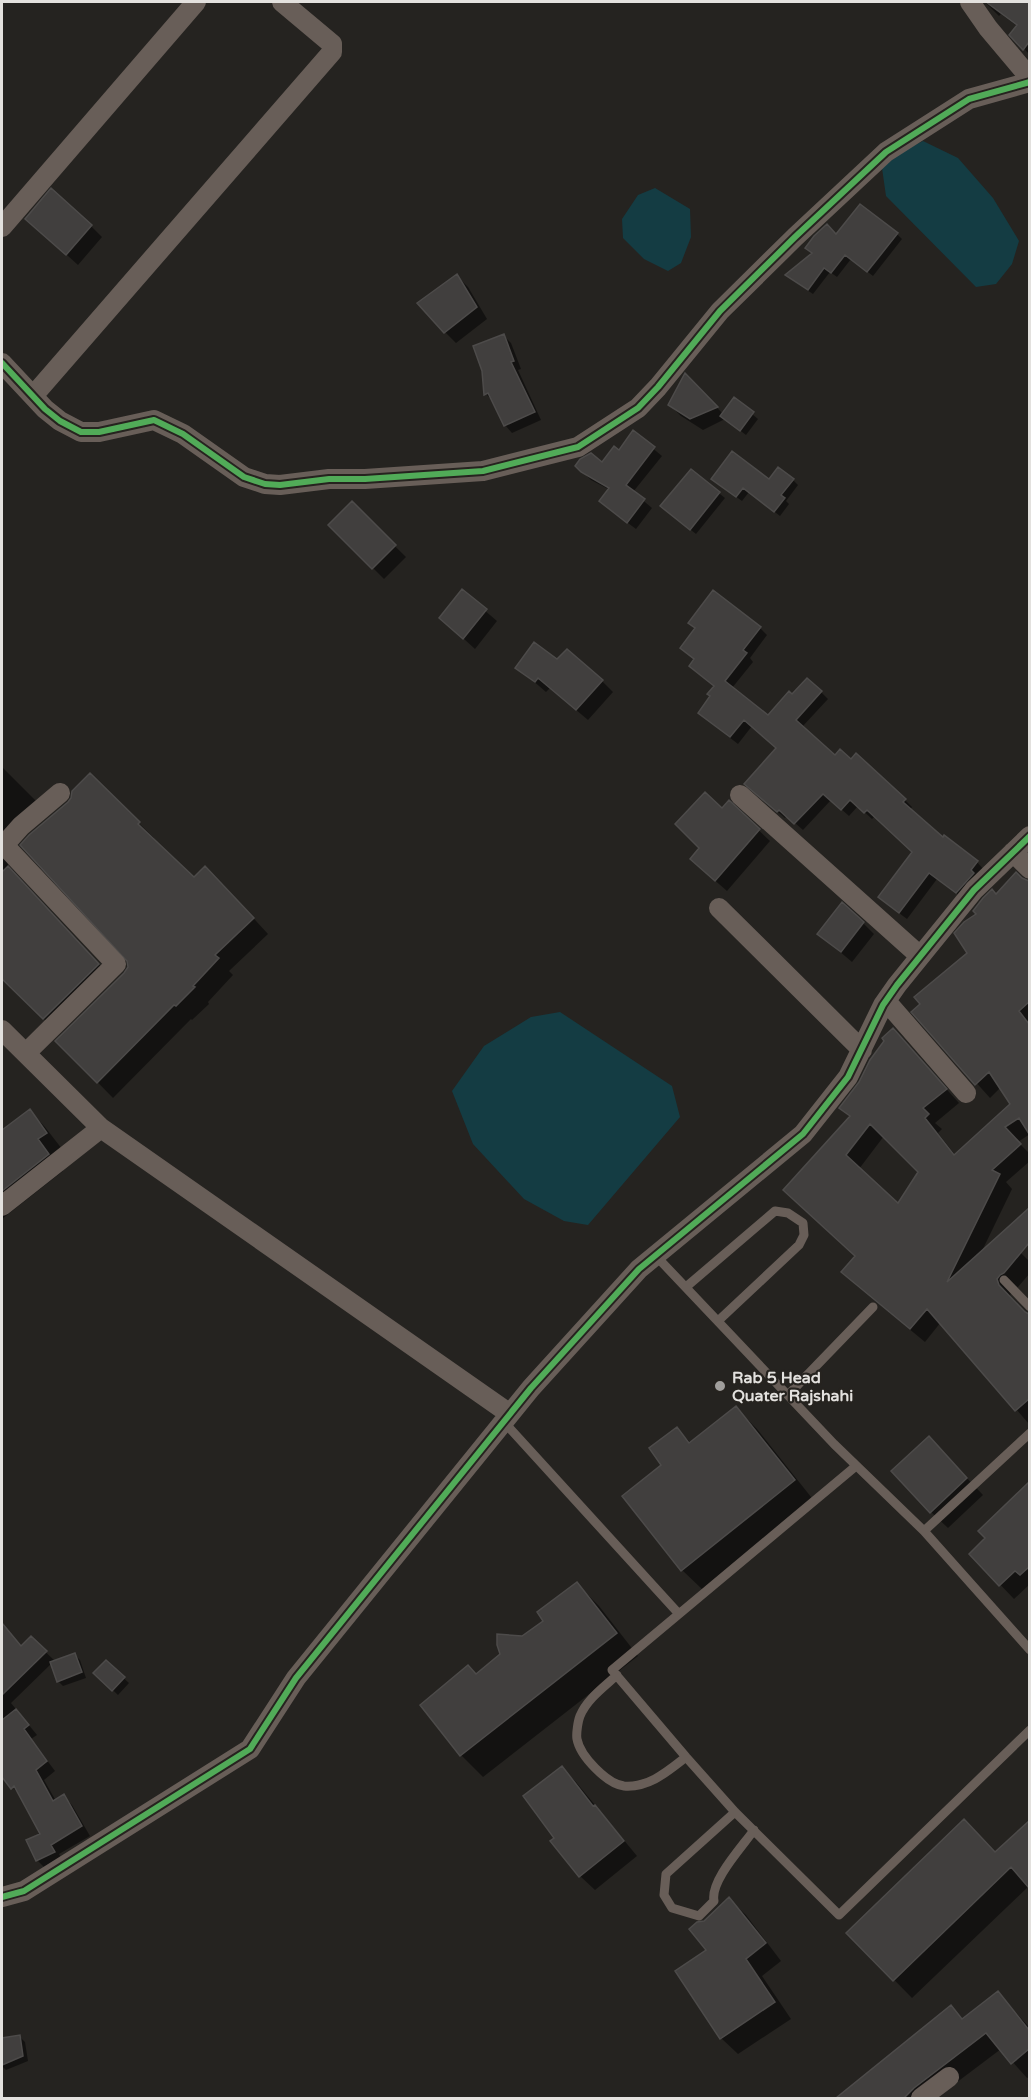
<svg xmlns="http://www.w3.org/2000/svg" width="1031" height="2100" viewBox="0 0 1031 2100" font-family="'Varela Round',sans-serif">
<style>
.water{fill:#143c43}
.shadow{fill:#0007;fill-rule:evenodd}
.building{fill:#413f3e;stroke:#4d4b4a;stroke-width:1.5;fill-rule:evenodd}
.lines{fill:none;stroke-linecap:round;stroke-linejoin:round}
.service{stroke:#685e58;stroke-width:9}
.minor{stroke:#685e58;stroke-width:20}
.cycleway-casing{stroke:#26231f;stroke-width:10}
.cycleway{stroke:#51ab58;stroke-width:6}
.poi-dot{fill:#a09e9c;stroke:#26231f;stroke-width:2}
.labels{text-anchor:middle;stroke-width:4.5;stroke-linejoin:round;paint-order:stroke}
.poi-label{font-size:16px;font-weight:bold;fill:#e3e1de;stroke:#26231f;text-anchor:start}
</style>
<rect width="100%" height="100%" fill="#252320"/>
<path class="water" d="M 923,141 L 958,158 L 993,198 L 1019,241 L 1012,264 L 996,284 L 976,287 L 886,196 L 882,168 L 903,151 Z
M 655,188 L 690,209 L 691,237 L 681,263 L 668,271 L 644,259 L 623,238 L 622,219 L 638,195 Z
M 560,1012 L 672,1086 L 680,1117 L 588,1225 L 564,1221 L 524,1199 L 473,1144 L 452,1091 L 484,1046 L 531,1017 Z"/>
<path class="shadow" d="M 985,2 L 1030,2 L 1030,55 L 1011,35 L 1017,26 L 1001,14 L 999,16 Z
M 27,219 L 91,226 L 102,237 L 78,265 Z
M 897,234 L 902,239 L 873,276 L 851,259 L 837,277 L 830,272 L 813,294 L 792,280 L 837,236 Z
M 457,276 L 468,287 L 487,319 L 456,343 L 445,332 Z
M 504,336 L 511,343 L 521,369 L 518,370 L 541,420 L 512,433 L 505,425 L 493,401 L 486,394 L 484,371 Z
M 686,375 L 723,414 L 734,399 L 758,419 L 746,435 L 725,419 L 703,430 L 681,416 L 670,405 Z
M 633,432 L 662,456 L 633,492 L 652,508 L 636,529 L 609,509 L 610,490 L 591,480 L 577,466 L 602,464 L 619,452 Z
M 691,471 L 725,498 L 696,534 L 667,511 Z
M 793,480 L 798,485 L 786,501 L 789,504 L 780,516 L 749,492 L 742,501 L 718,484 Z
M 352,504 L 406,557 L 384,579 L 330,525 Z
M 462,591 L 497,621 L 475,649 L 441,618 Z
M 760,628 L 767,635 L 750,658 L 753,662 L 732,688 L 768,717 L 792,697 L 821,692 L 828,699 L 802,727 L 835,757 L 905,800 L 912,807 L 910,810 L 943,839 L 977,862 L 984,870 L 964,899 L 937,879 L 907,919 L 887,904 L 914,852 L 875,816 L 872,819 L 858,806 L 849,816 L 831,800 L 803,830 L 787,816 L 785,818 L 753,791 L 777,749 L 752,726 L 738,744 L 707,720 L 700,713 L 712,697 L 715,686 L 691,666 Z
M 558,661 L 602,681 L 613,692 L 588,720 L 550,688 L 546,692 L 517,667 Z
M 2,767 L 36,801 L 6,832 L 6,857 L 9,869 L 113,979 L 58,1033 L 2,977 Z
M 90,775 L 154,838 L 153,840 L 194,879 L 221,883 L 268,934 L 229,971 L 233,975 L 208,1002 L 209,1004 L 192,1020 L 191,1019 L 113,1098 L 57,1041 L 126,973 L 129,967 L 129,960 L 69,803 Z
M 729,802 L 770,841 L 727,891 L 703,870 L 701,848 L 722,810 Z
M 1027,882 L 1030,882 L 1030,1134 L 1018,1142 L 1030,1154 L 1030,1161 L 1006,1182 L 1012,1189 L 981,1253 L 1016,1248 L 1030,1262 L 1030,1273 L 1018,1287 L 1012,1289 L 1010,1296 L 1030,1317 L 1029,1424 L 941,1322 L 925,1342 L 857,1286 L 843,1272 L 856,1257 L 798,1204 L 851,1118 L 841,1108 L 860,1083 L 893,1030 L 959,1103 L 935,1123 L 942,1129 L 938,1133 L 956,1156 L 1012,1104 L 1001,1087 L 990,1098 L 913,1012 L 969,954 L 978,914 L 996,896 ZM 884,1136 L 919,1171 L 898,1205 L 859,1169 Z
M 863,923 L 874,934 L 852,962 L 819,934 Z
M 30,1111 L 45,1127 L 62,1149 L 53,1156 L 63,1171 L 2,1219 L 2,1132 Z
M 736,1408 L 757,1429 L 815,1502 L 704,1591 L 682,1570 L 663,1465 L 677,1429 L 691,1443 Z
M 945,1455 L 983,1495 L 948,1528 L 931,1512 Z
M 1030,1484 L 1030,1584 L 1014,1599 L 971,1554 L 987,1538 L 980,1531 Z
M 577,1584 L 599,1606 L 638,1656 L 483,1777 L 461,1755 L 422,1705 L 477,1676 L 545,1621 Z
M 6,1630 L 22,1647 L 31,1638 L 56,1662 L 75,1655 L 80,1660 L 86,1678 L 63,1686 L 58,1681 L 52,1663 L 11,1703 L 37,1735 L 31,1739 L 55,1771 L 44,1780 L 56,1801 L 63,1796 L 72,1805 L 90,1836 L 59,1854 L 63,1861 L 46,1869 L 37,1860 L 42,1835 L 21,1797 L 2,1774 L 2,1771 L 5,1769 L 2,1764 L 2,1634 Z
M 106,1662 L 129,1683 L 118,1695 L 95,1673 Z
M 562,1768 L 576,1782 L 637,1856 L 595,1890 L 580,1876 L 556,1838 Z
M 1030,1822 L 1030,1885 L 912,1998 L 848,1933 L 996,1853 Z
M 729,1899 L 746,1915 L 781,1961 L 762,1976 L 791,2019 L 738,2054 L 721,2038 L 708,1951 Z
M 998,1993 L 1030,2028 L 1030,2077 L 1027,2078 L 1001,2049 L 936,2098 L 839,2098 L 951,2007 L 964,2020 Z
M 20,2037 L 25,2042 L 28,2061 L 6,2070 L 2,2066 L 2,2040 Z"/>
<path class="building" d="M 986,2 L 1029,2 L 1029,42 L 1023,50 L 1009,35 L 1017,25 Z
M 51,188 L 92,225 L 66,255 L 25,219 Z
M 860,204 L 898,233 L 867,272 L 845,255 L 831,273 L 824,268 L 808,290 L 785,275 L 812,253 L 805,248 L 814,236 L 827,224 L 836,234 Z
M 457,274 L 477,307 L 444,333 L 417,303 Z
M 504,334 L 514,361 L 511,362 L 535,412 L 504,426 L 488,393 L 484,395 L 482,371 L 473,346 Z
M 685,373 L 718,407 L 690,419 L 668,405 Z
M 734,397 L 754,412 L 740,431 L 720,416 Z
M 633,430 L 655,447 L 626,485 L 645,499 L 627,523 L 599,501 L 609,488 L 581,472 L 575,466 L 580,459 L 591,453 L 602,462 L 614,446 L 619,450 Z
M 732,451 L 769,479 L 778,467 L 794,479 L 781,495 L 785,498 L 774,512 L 743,488 L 736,497 L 711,479 Z
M 691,469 L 720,492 L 690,530 L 660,506 Z
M 352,501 L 396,545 L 372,569 L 328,525 Z
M 462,589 L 487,609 L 463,639 L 439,618 Z
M 713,590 L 761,627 L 743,650 L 747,653 L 725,681 L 768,715 L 789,691 L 792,694 L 807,678 L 822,691 L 796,720 L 835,755 L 840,749 L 851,759 L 856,753 L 906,799 L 903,802 L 943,837 L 944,835 L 978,861 L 971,870 L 974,873 L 956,893 L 929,873 L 899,913 L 878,897 L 912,852 L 867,810 L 864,813 L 850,800 L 841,810 L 823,794 L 794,824 L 779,810 L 777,812 L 744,784 L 776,748 L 744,720 L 730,737 L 698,713 L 710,696 L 707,694 L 714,686 L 689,666 L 694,659 L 680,648 L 695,628 L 688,623 Z
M 534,642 L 557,659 L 567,649 L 603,680 L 576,710 L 538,678 L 535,682 L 515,668 Z
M 90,773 L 140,822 L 138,824 L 194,877 L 205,866 L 254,918 L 215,955 L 219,958 L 193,986 L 195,987 L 176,1006 L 174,1005 L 97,1083 L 55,1041 L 124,973 L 128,967 L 127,961 L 20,845 L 29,835 L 68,802 L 71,798 L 72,791 Z
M 705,792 L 722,808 L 729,800 L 760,829 L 715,881 L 690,859 L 699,848 L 675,824 Z
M 8,866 L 99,964 L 43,1019 L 2,979 L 2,872 Z
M 1016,872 L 1022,878 L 1029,881 L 1029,1002 L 1019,1011 L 1029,1024 L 1029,1134 L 1019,1118 L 1005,1127 L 1021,1144 L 992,1170 L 1000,1174 L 947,1282 L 1029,1208 L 1029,1243 L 1004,1273 L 1000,1275 L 997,1279 L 999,1285 L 1025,1312 L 1029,1314 L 1029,1399 L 1015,1411 L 927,1309 L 910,1329 L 841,1272 L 855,1256 L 783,1190 L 850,1116 L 839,1108 L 859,1082 L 870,1060 L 884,1041 L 882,1038 L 893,1028 L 947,1089 L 923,1108 L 929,1114 L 925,1118 L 954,1155 L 1010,1104 L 989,1072 L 975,1085 L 911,1012 L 920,1004 L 914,997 L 967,953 L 954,933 L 964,922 L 976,914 L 973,911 L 983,898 L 992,889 L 996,894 ZM 870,1124 L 918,1172 L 898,1203 L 846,1155 Z
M 842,902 L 864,922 L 841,952 L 817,934 Z
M 30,1109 L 47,1133 L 38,1139 L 49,1154 L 2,1191 L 2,1130 Z
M 736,1406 L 795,1480 L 681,1571 L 622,1496 L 661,1465 L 649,1448 L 677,1427 L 689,1443 Z
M 929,1436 L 967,1478 L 930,1513 L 891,1471 Z
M 1029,1482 L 1029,1567 L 1020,1575 L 1015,1571 L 999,1586 L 969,1554 L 985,1538 L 978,1531 Z
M 577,1582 L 617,1633 L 460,1756 L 420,1705 L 468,1665 L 476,1674 L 500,1654 L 497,1645 L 497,1634 L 522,1636 L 543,1621 L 537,1612 Z
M 2,1623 L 21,1646 L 31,1636 L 47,1651 L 2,1695 Z
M 75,1653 L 82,1672 L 57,1682 L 50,1662 Z
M 106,1660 L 125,1677 L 112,1691 L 93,1673 Z
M 16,1709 L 29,1725 L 24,1729 L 47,1761 L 36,1770 L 53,1801 L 64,1794 L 82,1826 L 51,1845 L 55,1852 L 36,1861 L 26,1840 L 40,1834 L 14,1786 L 11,1789 L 2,1777 L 2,1720 Z
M 562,1766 L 593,1806 L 595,1805 L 624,1841 L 579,1877 L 550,1841 L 554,1838 L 523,1796 Z
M 964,1819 L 995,1852 L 1029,1821 L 1029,1888 L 1011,1867 L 893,1981 L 846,1933 Z
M 729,1897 L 766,1943 L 746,1959 L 775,2002 L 720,2039 L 675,1971 L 706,1950 L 689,1929 L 697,1922 L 704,1921 Z
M 998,1991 L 1029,2030 L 1029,2049 L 1011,2064 L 986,2033 L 914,2088 L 904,2098 L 836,2098 L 951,2005 L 962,2019 Z
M 20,2035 L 23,2056 L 2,2065 L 2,2038 Z"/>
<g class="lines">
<path class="service" d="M 656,1256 L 834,1444 L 924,1531 L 1030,1433
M 1004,1280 L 1030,1307
M 686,1287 L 775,1211 L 788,1213 L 803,1223 L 804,1235 L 799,1245 L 718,1321
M 788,1395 L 873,1307
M 504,1422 L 679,1614
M 856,1466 L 612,1670 L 686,1757 L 735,1812 L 839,1915 L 1030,1730
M 924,1531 L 1030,1650
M 617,1675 C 604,1687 587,1699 580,1716 C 578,1721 576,1734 577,1739 C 580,1756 607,1784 624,1786 C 649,1788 668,1771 686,1757
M 735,1812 L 666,1874 L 664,1895 L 672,1908 L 699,1916 L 714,1901 C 710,1881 742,1847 754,1830"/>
<path class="minor" d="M 970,2 L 988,28 L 1030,78
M 2,227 L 196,2
M 2,363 L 45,409 L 60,421 L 81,432 L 99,432 L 154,420 L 183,434 L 244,477 L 265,484 L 280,485 L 329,479 L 365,479 L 483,471 L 578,447 L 638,408 L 658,387 L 720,311 L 795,237 L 886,152 L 969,99 L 1030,82
M 33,396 L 332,52 L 332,44 L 282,2
M 740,795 L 920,956
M 1013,852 L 1030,869
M 719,908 L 862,1050
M 886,1001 L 966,1093
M 2,1030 L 101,1128 L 510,1414
M 26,1053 L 116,964 L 4,845 L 21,826 L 60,793
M 2,1206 L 101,1128
M 2,1897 L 24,1891 L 250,1749 L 296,1678 L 531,1388 L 639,1269 L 803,1134 L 848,1077 L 883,1005 L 897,985 L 974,890 L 1030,836
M 921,2098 L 949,2077"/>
<defs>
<path id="cycleway" d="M 2,363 L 45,409 L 60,421 L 81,432 L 99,432 L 154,420 L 183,434 L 244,477 L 265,484 L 280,485 L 329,479 L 365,479 L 483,471 L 578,447 L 638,408 L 658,387 L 720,311 L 795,237 L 886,152 L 969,99 L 1030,82
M 2,1897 L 24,1891 L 250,1749 L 296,1678 L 531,1388 L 639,1269 L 803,1134 L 848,1077 L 883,1005 L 897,985 L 974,890 L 1030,836"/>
</defs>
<use href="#cycleway" class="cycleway-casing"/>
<use href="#cycleway" class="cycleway"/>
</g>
<circle class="poi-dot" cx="720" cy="1386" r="6"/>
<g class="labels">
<g class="poi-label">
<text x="732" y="1383">Rab 5 Head<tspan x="732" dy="18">Quater Rajshahi</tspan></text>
</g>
</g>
<rect width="1031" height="2100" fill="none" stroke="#e3e1de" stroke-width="6"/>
</svg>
